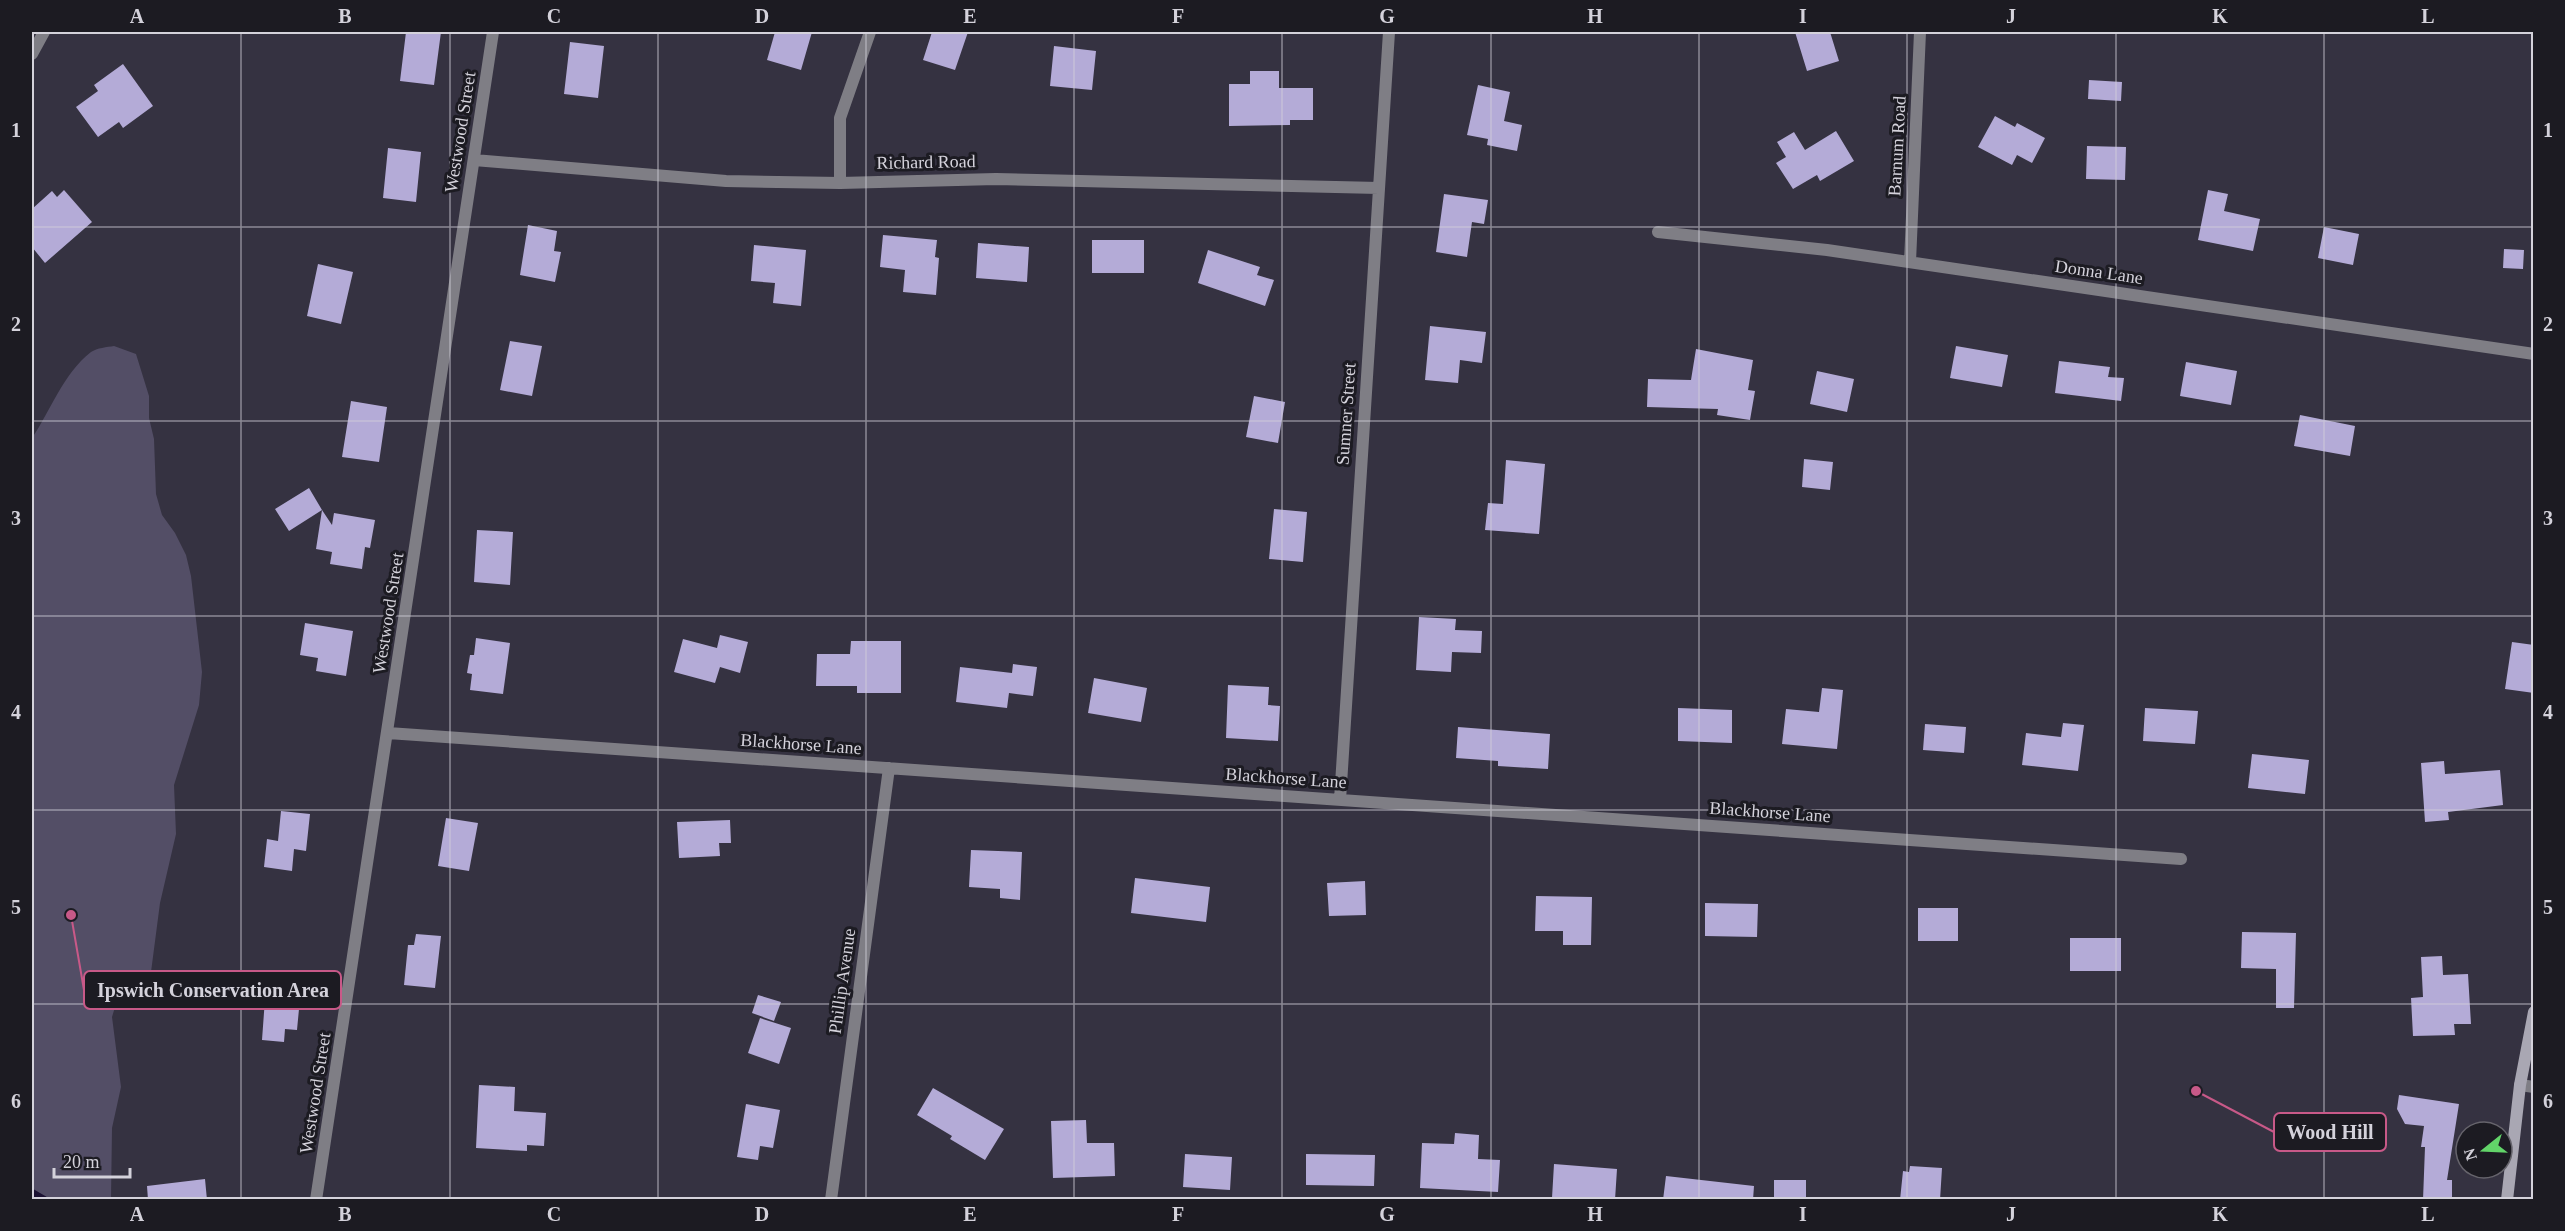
<svg xmlns="http://www.w3.org/2000/svg" width="2565" height="1231" viewBox="0 0 2565 1231" font-family="'Times New Roman',serif">
<style>
.green{fill:#534e66}
.lines{fill:none;stroke-linecap:round;stroke-linejoin:round}
.stream{stroke:#1b1132;stroke-width:8}
.building{fill:#b4abd7}
.street{stroke:#7f7e85;stroke-width:12}
.secondary{stroke:#a9a7b3;stroke-width:12}
.grid{fill:none;stroke:#d4d2db;stroke-width:1.5;stroke-opacity:0.55}
.labels{text-anchor:middle;stroke-width:6;stroke-linejoin:round;paint-order:stroke}
.street-label{font-size:18px;fill:#d4d2db;stroke:#1c1b22}
.leader{fill:none;stroke:#c85988;stroke-width:2}
.callout-dot{fill:#c85988;stroke:#1c1b22;stroke-width:2}
.callout{fill:#1c1b22;stroke:#c85988;stroke-width:2}
.callout-label{font-size:20px;text-anchor:middle;font-weight:bold;fill:#d4d2db}
.neatline{fill:none;stroke:#d4d2db;stroke-width:2}
.grid-label{font-size:20px;text-anchor:middle;font-weight:bold;fill:#d4d2db}
</style>
<rect width="100%" height="100%" fill="#353241"/>
<path class="green" d="M 114,346 L 136,354 L 149,396 L 149,418 L 154,439 L 156,494 L 162,515 L 175,533 L 186,555 L 191,576 L 202,672 L 199,705 L 174,785 L 176,834 L 160,903 L 151,972 L 115,1007 L 112,1017 L 121,1087 L 112,1128 L 111,1199 L 32,1199 L 32,438 C 51,410 63,374 91,352 C 97,348 107,347 114,346 Z"/>
<g class="lines">
<path class="stream" d="M 32,1193 L 44,1200"/>
</g>
<path class="building" d="M 406,32 L 441,32 L 434,85 L 400,81 Z
M 775,32 L 812,32 L 801,70 L 767,60 Z
M 932,32 L 968,32 L 955,70 L 923,60 Z
M 1795,32 L 1830,32 L 1839,61 L 1807,71 Z
M 570,42 L 604,46 L 598,98 L 564,94 Z
M 1054,46 L 1096,51 L 1092,90 L 1050,86 Z
M 123,64 L 153,106 L 123,128 L 119,122 L 98,137 L 76,107 L 98,91 L 94,85 Z
M 1250,71 L 1279,71 L 1279,88 L 1313,88 L 1313,120 L 1290,120 L 1290,125 L 1229,126 L 1229,84 L 1250,84 Z
M 2089,80 L 2122,82 L 2121,101 L 2088,99 Z
M 1478,85 L 1510,92 L 1504,121 L 1522,125 L 1517,151 L 1487,145 L 1488,139 L 1467,135 Z
M 1995,116 L 2015,127 L 2017,123 L 2045,138 L 2032,163 L 2017,155 L 2012,165 L 1978,147 Z
M 1836,131 L 1854,161 L 1820,181 L 1817,175 L 1793,189 L 1776,163 L 1786,157 L 1777,142 L 1794,132 L 1805,150 Z
M 2087,146 L 2126,147 L 2125,180 L 2086,179 Z
M 388,148 L 421,152 L 416,202 L 383,198 Z
M 64,190 L 92,222 L 45,263 L 32,247 L 32,209 L 52,191 L 57,197 Z
M 2208,190 L 2228,194 L 2224,211 L 2260,219 L 2253,251 L 2198,240 Z
M 1444,194 L 1488,200 L 1484,224 L 1472,222 L 1467,257 L 1436,252 Z
M 528,225 L 557,231 L 554,251 L 561,252 L 555,282 L 520,275 Z
M 2324,227 L 2359,234 L 2353,265 L 2318,258 Z
M 883,235 L 937,240 L 935,257 L 939,258 L 936,295 L 903,292 L 905,270 L 880,267 Z
M 1092,240 L 1144,240 L 1144,273 L 1092,273 Z
M 978,243 L 1029,247 L 1027,282 L 976,278 Z
M 754,245 L 806,250 L 801,306 L 773,303 L 775,283 L 751,281 Z
M 2504,249 L 2524,250 L 2523,269 L 2503,268 Z
M 1208,250 L 1260,267 L 1257,275 L 1274,280 L 1265,306 L 1198,283 Z
M 318,264 L 353,272 L 341,324 L 307,316 Z
M 1430,326 L 1486,332 L 1482,363 L 1460,360 L 1458,383 L 1425,380 Z
M 510,341 L 542,346 L 532,396 L 500,390 Z
M 1956,346 L 2008,355 L 2002,387 L 1950,378 Z
M 1696,349 L 1753,360 L 1748,390 L 1755,391 L 1750,420 L 1717,415 L 1718,409 L 1647,407 L 1648,379 L 1691,380 Z
M 2059,361 L 2110,367 L 2108,377 L 2124,378 L 2121,401 L 2055,393 Z
M 2186,362 L 2237,371 L 2231,405 L 2180,396 Z
M 1817,371 L 1854,379 L 1847,412 L 1810,404 Z
M 1254,396 L 1285,402 L 1278,443 L 1246,437 Z
M 351,401 L 387,407 L 379,462 L 342,457 Z
M 2300,415 L 2355,426 L 2350,456 L 2294,446 Z
M 1804,459 L 1833,462 L 1830,490 L 1802,487 Z
M 1506,460 L 1545,464 L 1539,534 L 1485,530 L 1488,503 L 1503,504 Z
M 309,488 L 322,510 L 289,531 L 275,509 Z
M 1274,509 L 1307,512 L 1303,562 L 1269,559 Z
M 322,510 L 332,525 L 334,513 L 375,520 L 370,548 L 365,547 L 362,569 L 330,564 L 332,552 L 316,549 Z
M 477,530 L 513,532 L 510,585 L 474,582 Z
M 1419,617 L 1456,619 L 1455,630 L 1482,631 L 1481,653 L 1452,652 L 1451,672 L 1416,670 Z
M 305,623 L 353,631 L 346,676 L 316,671 L 318,658 L 300,655 Z
M 720,635 L 748,642 L 740,673 L 720,667 L 715,683 L 674,672 L 683,639 L 717,648 Z
M 476,638 L 510,643 L 503,694 L 470,690 L 472,674 L 467,673 L 470,655 L 474,655 Z
M 851,641 L 901,641 L 901,693 L 857,693 L 857,686 L 816,686 L 817,654 L 850,654 Z
M 2512,642 L 2534,645 L 2534,693 L 2505,689 Z
M 1013,664 L 1037,667 L 1033,696 L 1009,693 L 1007,708 L 956,702 L 960,667 L 1012,673 Z
M 1094,678 L 1147,688 L 1141,722 L 1088,713 Z
M 1228,685 L 1269,687 L 1268,705 L 1280,706 L 1278,741 L 1226,738 Z
M 1822,688 L 1843,690 L 1837,749 L 1782,744 L 1786,709 L 1819,712 Z
M 1678,708 L 1732,710 L 1732,743 L 1678,741 Z
M 2145,708 L 2198,711 L 2195,744 L 2143,741 Z
M 2063,723 L 2084,725 L 2078,771 L 2022,765 L 2026,733 L 2061,737 Z
M 1925,724 L 1966,727 L 1964,753 L 1923,750 Z
M 1458,727 L 1550,734 L 1548,769 L 1498,766 L 1498,761 L 1456,758 Z
M 2252,754 L 2309,760 L 2305,794 L 2248,788 Z
M 2444,761 L 2445,774 L 2500,770 L 2503,805 L 2448,812 L 2449,820 L 2425,822 L 2421,763 Z
M 281,811 L 310,814 L 306,851 L 294,849 L 292,871 L 264,867 L 267,839 L 278,841 Z
M 446,818 L 478,823 L 469,871 L 438,866 Z
M 730,820 L 731,843 L 719,843 L 720,856 L 679,858 L 677,822 Z
M 971,850 L 1022,852 L 1020,900 L 1000,898 L 1000,889 L 969,887 Z
M 1135,878 L 1210,887 L 1206,922 L 1131,913 Z
M 1365,881 L 1366,915 L 1329,916 L 1327,883 Z
M 1536,896 L 1592,897 L 1591,945 L 1563,945 L 1563,931 L 1535,931 Z
M 1705,903 L 1758,904 L 1757,937 L 1705,936 Z
M 1918,908 L 1958,908 L 1958,941 L 1918,941 Z
M 2242,932 L 2296,933 L 2294,1008 L 2276,1008 L 2276,969 L 2241,968 Z
M 416,934 L 441,936 L 435,988 L 404,985 L 408,945 L 414,945 Z
M 2070,938 L 2121,938 L 2121,971 L 2070,971 Z
M 2442,956 L 2443,975 L 2468,974 L 2471,1024 L 2454,1024 L 2455,1035 L 2413,1036 L 2411,998 L 2423,997 L 2421,957 Z
M 266,985 L 301,988 L 297,1030 L 285,1029 L 284,1042 L 262,1040 Z
M 758,995 L 781,1002 L 774,1021 L 752,1013 Z
M 760,1018 L 791,1028 L 779,1064 L 748,1053 Z
M 479,1085 L 515,1087 L 514,1111 L 546,1113 L 544,1146 L 527,1145 L 527,1151 L 476,1148 Z
M 933,1088 L 1004,1129 L 985,1160 L 950,1139 L 952,1136 L 917,1115 Z
M 2399,1095 L 2459,1104 L 2447,1180 L 2452,1180 L 2452,1200 L 2423,1200 L 2425,1147 L 2421,1147 L 2424,1126 L 2405,1124 L 2397,1109 Z
M 746,1104 L 780,1110 L 773,1148 L 760,1146 L 758,1160 L 737,1157 Z
M 1086,1120 L 1087,1143 L 1114,1143 L 1115,1176 L 1053,1178 L 1051,1121 Z
M 1455,1133 L 1479,1135 L 1478,1159 L 1500,1160 L 1498,1192 L 1420,1188 L 1422,1143 L 1454,1144 Z
M 1185,1154 L 1232,1157 L 1230,1190 L 1183,1187 Z
M 1306,1154 L 1375,1155 L 1374,1186 L 1306,1185 Z
M 1554,1164 L 1617,1169 L 1615,1200 L 1552,1198 Z
M 1910,1166 L 1942,1168 L 1940,1200 L 1900,1200 L 1903,1171 L 1909,1172 Z
M 1666,1176 L 1754,1186 L 1753,1200 L 1663,1200 Z
M 205,1179 L 207,1200 L 148,1200 L 147,1186 Z
M 1774,1180 L 1806,1180 L 1806,1200 L 1774,1200 Z"/>
<g class="lines">
<path class="street" d="M 32,54 L 44,32
M 474,160 L 726,181 L 840,183 L 996,179 L 1379,188
M 840,183 L 840,118 L 870,32
M 1658,232 L 1827,250 L 2534,354
M 1910,262 L 1920,32
M 388,733 L 2181,859
M 1340,800 L 1389,32
M 2520,1085 L 2534,1087
M 316,1200 L 493,32
M 831,1200 L 889,768"/>
<path class="secondary" d="M 2507,1200 L 2520,1085 L 2534,1012"/>
</g>
<path class="grid" d="M 241,32 L 241,1200M 450,32 L 450,1200M 658,32 L 658,1200M 866,32 L 866,1200M 1074,32 L 1074,1200M 1282,32 L 1282,1200M 1491,32 L 1491,1200M 1699,32 L 1699,1200M 1907,32 L 1907,1200M 2116,32 L 2116,1200M 2324,32 L 2324,1200M 32,227 L 2534,227M 32,421 L 2534,421M 32,616 L 2534,616M 32,810 L 2534,810M 32,1004 L 2534,1004"/>
<g class="labels">
<g class="street-label">
<text transform="translate(460 132) rotate(-81)" y="6">Westwood Street</text>
<text transform="translate(1897 146) rotate(-87)" y="6">Barnum Road</text>
<text transform="translate(926 162) rotate(-1)" y="6">Richard Road</text>
<text transform="translate(2099 272) rotate(8)" y="6">Donna Lane</text>
<text transform="translate(1346 414) rotate(-86)" y="6">Sumner Street</text>
<text transform="translate(388 613) rotate(-81)" y="6">Westwood Street</text>
<text transform="translate(801 744) rotate(4)" y="6">Blackhorse Lane</text>
<text transform="translate(1286 778) rotate(4)" y="6">Blackhorse Lane</text>
<text transform="translate(1770 812) rotate(4)" y="6">Blackhorse Lane</text>
<text transform="translate(842 981) rotate(-82)" y="6">Phillip Avenue</text>
<text transform="translate(315 1093) rotate(-81)" y="6">Westwood Street</text>
</g>
</g>
<path class="leader" d="M71 915L84 990M2196 1091L2274 1132"/>
<g class="callout-dot">
<circle cx="71" cy="915" r="6"/>
<circle cx="2196" cy="1091" r="6"/>
</g>
<g class="callout">
<rect x="84" y="971" width="257" height="38" rx="6"/>
<rect x="2274" y="1113" width="112" height="38" rx="6"/>
</g>
<g class="callout-label">
<text x="213" y="997">Ipswich Conservation Area</text>
<text x="2330" y="1139">Wood Hill</text>
</g>
<rect width="2565" height="1231" fill="none" stroke="#1c1b22" stroke-width="66"/>
<g transform="translate(2484 1150) rotate(252)"><circle r="28" fill="#1c1b22" stroke="#66646c" stroke-width="1.5"/>
<path d="M0-4.5L10 22L0 15L-10 22Z" fill="#62d469"/>
<text y="-9" font-size="16" font-weight="bold" text-anchor="middle" fill="#d4d2db">N</text>
</g>
<path d="M54 1168v9h76v-9" fill="none" stroke="#d4d2db" stroke-width="3"/>
<text x="63" y="1168" font-size="18" fill="#d4d2db" stroke="#1c1b22" stroke-width="4.5" paint-order="stroke">20 m</text>
<rect x="33" y="33" width="2499" height="1165" class="neatline"/>
<g class="grid-label">
<text x="137" y="23">A</text>
<text x="345" y="23">B</text>
<text x="554" y="23">C</text>
<text x="762" y="23">D</text>
<text x="970" y="23">E</text>
<text x="1178" y="23">F</text>
<text x="1387" y="23">G</text>
<text x="1595" y="23">H</text>
<text x="1803" y="23">I</text>
<text x="2011" y="23">J</text>
<text x="2220" y="23">K</text>
<text x="2428" y="23">L</text>
<text x="16" y="137">1</text>
<text x="2548" y="137">1</text>
<text x="16" y="331">2</text>
<text x="2548" y="331">2</text>
<text x="16" y="525">3</text>
<text x="2548" y="525">3</text>
<text x="16" y="719">4</text>
<text x="2548" y="719">4</text>
<text x="16" y="914">5</text>
<text x="2548" y="914">5</text>
<text x="16" y="1108">6</text>
<text x="2548" y="1108">6</text>
<text x="137" y="1221">A</text>
<text x="345" y="1221">B</text>
<text x="554" y="1221">C</text>
<text x="762" y="1221">D</text>
<text x="970" y="1221">E</text>
<text x="1178" y="1221">F</text>
<text x="1387" y="1221">G</text>
<text x="1595" y="1221">H</text>
<text x="1803" y="1221">I</text>
<text x="2011" y="1221">J</text>
<text x="2220" y="1221">K</text>
<text x="2428" y="1221">L</text>
</g>
</svg>
